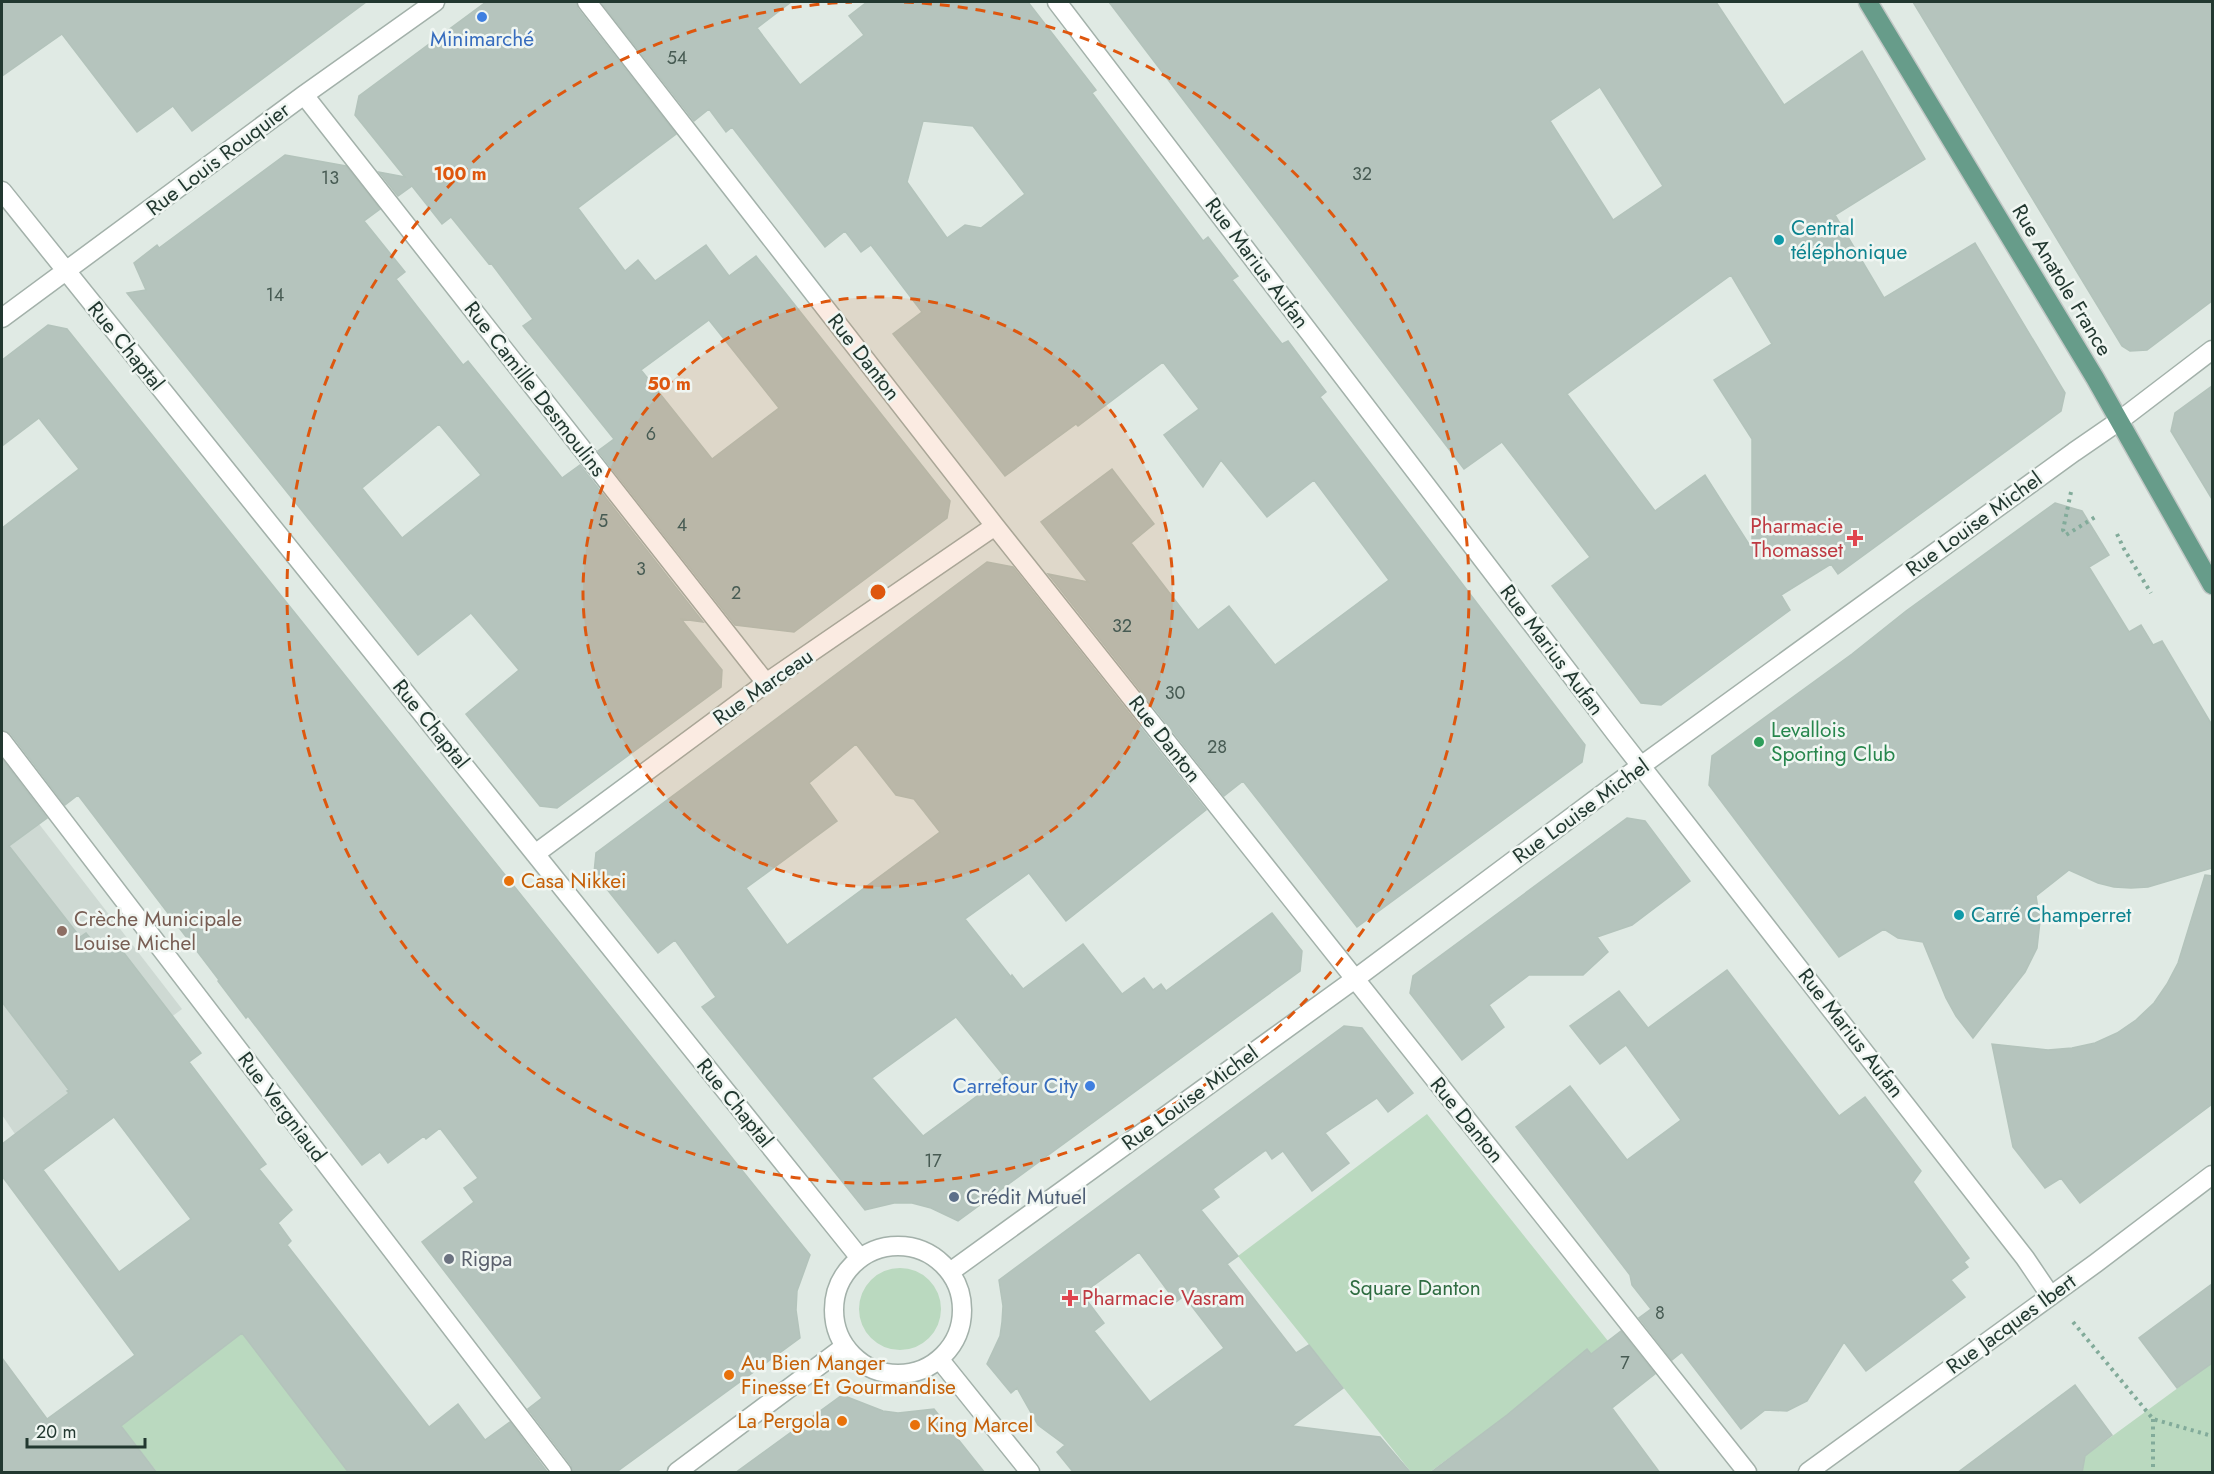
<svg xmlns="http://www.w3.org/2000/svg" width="2214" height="1474" viewBox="0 0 2214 1474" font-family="Jost,sans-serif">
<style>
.built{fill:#ced9d3}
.green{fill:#bad9bf}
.building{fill:#b5c4bd;stroke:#b3c3bb;stroke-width:1.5;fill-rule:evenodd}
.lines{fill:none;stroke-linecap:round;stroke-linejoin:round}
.minor-casing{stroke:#a3b1aa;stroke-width:21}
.major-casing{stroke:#c1c7c5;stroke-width:21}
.path{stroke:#82ab9a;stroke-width:4;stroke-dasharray:3 4.5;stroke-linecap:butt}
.minor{stroke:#fff;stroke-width:18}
.major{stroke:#679c8a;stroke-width:18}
.ring{fill:none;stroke:#de570e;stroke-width:3;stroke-dasharray:10 8}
.shop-dot{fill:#3f7fe0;stroke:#f0f6f2;stroke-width:2}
.culture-dot{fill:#0f9aa8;stroke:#f0f6f2;stroke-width:2}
.health-dot{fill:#e0444e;stroke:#f0f6f2;stroke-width:2}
.leisure-dot{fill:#2e9e5b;stroke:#f0f6f2;stroke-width:2}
.food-dot{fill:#e8710a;stroke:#f0f6f2;stroke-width:2}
.education-dot{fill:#8d6e63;stroke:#f0f6f2;stroke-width:2}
.service-dot{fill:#5c6f8a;stroke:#f0f6f2;stroke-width:2}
.worship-dot{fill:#6b7280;stroke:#f0f6f2;stroke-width:2}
.labels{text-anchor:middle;stroke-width:5;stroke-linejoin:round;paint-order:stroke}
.number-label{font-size:18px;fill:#475b53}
.shop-label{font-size:21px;fill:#366cbe;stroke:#f0f6f2}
.street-label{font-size:21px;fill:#223830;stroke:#f0f6f2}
.culture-label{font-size:21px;fill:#0d838f;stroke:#f0f6f2;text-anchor:start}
.health-label{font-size:21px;fill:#be3a42;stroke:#f0f6f2;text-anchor:end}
.leisure-label{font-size:21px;fill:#27864d;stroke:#f0f6f2;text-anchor:start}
.food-label{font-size:21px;fill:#c56008;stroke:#f0f6f2;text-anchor:start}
.education-label{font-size:21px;fill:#785e54;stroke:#f0f6f2;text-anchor:start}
.service-label{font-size:21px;fill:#4e5e75;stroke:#f0f6f2;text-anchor:start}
.worship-label{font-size:21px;fill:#5b616d;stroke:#f0f6f2;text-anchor:start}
.park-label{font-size:21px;fill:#2f6c41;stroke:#f0f6f2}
.centre{fill:#de570e;stroke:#f0f6f2;stroke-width:3}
.ring-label{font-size:18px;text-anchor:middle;font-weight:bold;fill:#de570e;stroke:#f0f6f2;stroke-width:5;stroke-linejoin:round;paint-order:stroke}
</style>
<rect width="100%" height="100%" fill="#e0eae4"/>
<path class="built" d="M 39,824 L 182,1009 L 15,1134 L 2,1115 L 2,851 Z"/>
<path class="green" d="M 1427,1114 L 1608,1341 L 1430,1472 L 1411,1472 L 1238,1256 Z
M859 1309a41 41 0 1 1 82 0a41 41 0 1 1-82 0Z
M 242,1333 L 349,1472 L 157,1472 L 121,1426 Z
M 2212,1363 L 2212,1472 L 2082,1472 L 2085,1456 Z"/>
<path class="building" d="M 2,2 L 366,2 L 192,131 L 173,106 L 137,132 L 62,34 L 2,76 Z
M 486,2 L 576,2 L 578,9 L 676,134 L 578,208 L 625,271 L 638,260 L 655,281 L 706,245 L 729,276 L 756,256 L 950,501 L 947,518 L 794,632 L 735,625 L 598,451 L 614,439 L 523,326 L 533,319 L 491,263 L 489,264 L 451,217 L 442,224 L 412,186 L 398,196 L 379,172 L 405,177 L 355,115 L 359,96 ZM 709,320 L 779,408 L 712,459 L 641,370 Z
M 601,2 L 791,2 L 757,28 L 800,85 L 864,35 L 849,16 L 867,2 L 1028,2 L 1096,90 L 1092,93 L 1203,241 L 1208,237 L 1238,276 L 1232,280 L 1282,344 L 1288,341 L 1326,392 L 1320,397 L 1585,745 L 1582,762 L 1357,927 L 1243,781 L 1224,796 L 1048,574 L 1088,582 L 1041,522 L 1112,469 L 1154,524 L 1131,543 L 1198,630 L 1229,606 L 1275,665 L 1389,580 L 1314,480 L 1267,517 L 1221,460 L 1203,487 L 1164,435 L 1199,409 L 1163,362 L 1078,426 L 1076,424 L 1005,476 L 893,334 L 922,312 L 871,245 L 861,252 L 845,231 L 825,247 L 732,127 L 726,132 L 709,109 L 694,121 ZM 923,121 L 973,126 L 1025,194 L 981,228 L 965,225 L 947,238 L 907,182 Z
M 1109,2 L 1716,2 L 1784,105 L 1862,51 L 1925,159 L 1835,215 L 1884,298 L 1975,243 L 2065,393 L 2061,411 L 1838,574 L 1831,564 L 1781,595 L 1790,610 L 1661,705 L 1641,703 L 1552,586 L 1590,557 L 1502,442 L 1464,469 ZM 1600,87 L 1663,186 L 1613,220 L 1550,121 ZM 1731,275 L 1772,344 L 1714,380 L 1752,439 L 1752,549 L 1705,475 L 1655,511 L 1567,394 Z
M 1913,2 L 2212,2 L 2212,301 L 2147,350 L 2130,351 L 2122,346 Z
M 285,155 L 346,166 L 380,209 L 364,221 L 405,272 L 396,279 L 416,305 L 463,365 L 468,361 L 562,478 L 580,465 L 703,622 L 681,619 L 722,670 L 721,687 L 557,808 L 540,806 L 466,714 L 519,670 L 471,613 L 418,655 L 127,293 L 146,290 L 134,263 L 157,245 L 159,248 ZM 439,424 L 481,475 L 402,538 L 362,488 Z
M 48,325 L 67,329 L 810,1255 L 797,1291 L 796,1310 L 800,1338 L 615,1473 L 573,1473 L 571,1465 L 528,1409 L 542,1398 L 422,1242 L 474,1202 L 464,1188 L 478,1178 L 440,1128 L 426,1139 L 424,1136 L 388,1163 L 380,1152 L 362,1165 L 248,1016 L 246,1018 L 218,981 L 219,980 L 78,795 L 65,805 L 11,734 L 2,730 L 2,528 L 79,469 L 39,418 L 2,446 L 2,360 Z
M 2212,386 L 2212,499 L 2171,431 L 2175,413 Z
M 2055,503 L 2082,511 L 2109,555 L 2089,567 L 2129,632 L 2141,625 L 2153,645 L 2162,641 L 2212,725 L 2212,868 L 2148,887 L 2131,888 L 2114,887 L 2098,883 L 2069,870 L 2036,896 L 2040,921 L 2037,948 L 2025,972 L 1973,1038 L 1956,1016 L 1946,998 L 1923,942 L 1898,938 L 1884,929 L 1839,957 L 1709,785 L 1712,756 L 1852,654 L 1906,611 Z
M 987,562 L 1013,567 L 1206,810 L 1066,921 L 1029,873 L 965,919 L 1011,977 L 1012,975 L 1023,989 L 1083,944 L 1122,994 L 1144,978 L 1153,990 L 1161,984 L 1166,991 L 1272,913 L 1302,951 L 1300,971 L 958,1221 L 931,1208 L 912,1203 L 894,1203 L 865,1210 L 702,1007 L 716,997 L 675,940 L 658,953 L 594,873 L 596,853 ZM 856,744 L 896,795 L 914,799 L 940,832 L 787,945 L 746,888 L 837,821 L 809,783 ZM 956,1017 L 1004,1076 L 923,1136 L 872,1078 Z
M 2,759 L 47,818 L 9,846 L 80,937 L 86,933 L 100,950 L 114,940 L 201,1053 L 189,1062 L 266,1164 L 259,1169 L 292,1210 L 278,1223 L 291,1241 L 287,1245 L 429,1427 L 458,1404 L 485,1440 L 510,1422 L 548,1473 L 349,1473 L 242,1333 L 121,1426 L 157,1473 L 2,1473 L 2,1358 L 47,1419 L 135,1355 L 2,1176 L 2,1144 L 69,1093 L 67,1091 L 69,1090 L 2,1002 ZM 114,1117 L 191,1219 L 119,1272 L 43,1170 Z
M 1627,818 L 1645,821 L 1690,881 L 1632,925 L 1597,937 L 1608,952 L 1583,975 L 1529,975 L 1489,1005 L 1504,1027 L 1462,1060 L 1410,993 L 1413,976 Z
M 2205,875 L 2212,876 L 2212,1104 L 2080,1203 L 2061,1178 L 2045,1188 L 2013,1147 L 1992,1044 L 2048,1050 L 2072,1048 L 2095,1043 L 2117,1033 L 2136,1020 L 2154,1003 L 2167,984 L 2178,963 Z
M 1727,970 L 1839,1116 L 1865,1097 L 1921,1171 L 1913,1182 L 1969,1258 L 1964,1262 L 1968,1267 L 1951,1280 L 1965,1297 L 1866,1371 L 1844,1342 L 1807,1401 L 1787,1411 L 1765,1410 L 1741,1429 L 1682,1352 L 1672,1360 L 1639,1318 L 1651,1309 L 1632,1285 L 1630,1275 L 1516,1127 L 1570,1086 L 1627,1160 L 1681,1120 L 1626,1045 L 1600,1064 L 1570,1026 L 1619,991 L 1648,1028 Z
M 1344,1026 L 1362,1028 L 1413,1093 L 1388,1112 L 1377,1098 L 1325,1133 L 1349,1163 L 1312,1191 L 1283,1151 L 1272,1159 L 1266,1150 L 1213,1189 L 1219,1197 L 1201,1210 L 1238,1256 L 1227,1264 L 1296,1353 L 1309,1345 L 1343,1388 L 1292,1426 L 1380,1437 L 1411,1473 L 1074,1473 L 1057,1452 L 1065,1445 L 1038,1425 L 1017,1388 L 1011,1393 L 987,1364 L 1000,1336 L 1002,1322 L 1003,1306 L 999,1280 ZM 1139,1252 L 1176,1302 L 1184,1296 L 1224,1348 L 1150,1402 L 1094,1331 L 1104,1323 L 1082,1294 Z
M 2212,1284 L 2212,1363 L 2177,1388 L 2139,1338 Z
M 1621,1331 L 1655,1374 L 1612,1408 L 1660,1473 L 1430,1473 L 1507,1415 L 1587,1349 L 1591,1354 Z
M 2075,1385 L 2112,1435 L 2085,1456 L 2082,1473 L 1957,1473 Z
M 842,1395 L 883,1411 L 898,1413 L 934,1409 L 985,1473 L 735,1473 Z"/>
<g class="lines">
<defs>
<path id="minor" d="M 587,2 L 995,526 L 1747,1472
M 1057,2 L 1616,734 L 2025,1258 L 2050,1295
M 304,95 L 766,683
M 2,191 L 860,1258
M 2,318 L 304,95 L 435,2
M 2,741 L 562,1472
M 535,854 L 766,683 L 995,526
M834 1310a64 64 0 1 1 128 0a64 64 0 1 1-128 0Z
M 950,1272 L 1355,979 L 1616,784 L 2074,452 L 2119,421 L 2212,350
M 940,1360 L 1030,1472
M 677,1472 L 844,1347
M 1808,1472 L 2096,1263 L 2212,1175"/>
<path id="major" d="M 1868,2 L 2095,378 L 2212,585"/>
</defs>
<use href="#minor" class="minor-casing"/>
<use href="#major" class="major-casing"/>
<path class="path" d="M 2071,492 L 2063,530 L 2066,535 L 2097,516
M 2117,534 L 2124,549 L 2151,593
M 2073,1322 L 2153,1419 L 2212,1436
M 2153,1419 L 2153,1472"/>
<use href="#minor" class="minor"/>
<use href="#major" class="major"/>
</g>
<circle cx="878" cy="592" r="295" fill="#de570e" fill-opacity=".12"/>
<g class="ring">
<circle cx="878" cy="592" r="295"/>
<path d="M904 2A591 591 0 1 1 852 2"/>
</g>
<g class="shop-dot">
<circle cx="482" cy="17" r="6"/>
<circle cx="1090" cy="1086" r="6"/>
</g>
<g class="culture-dot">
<circle cx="1779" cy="240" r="6"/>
<circle cx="1959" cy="915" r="6"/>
</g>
<g class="health-dot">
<path d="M1852 529h6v6h6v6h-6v6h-6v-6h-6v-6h6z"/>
<path d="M1067 1289h6v6h6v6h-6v6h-6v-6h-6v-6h6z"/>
</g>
<circle class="leisure-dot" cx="1759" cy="742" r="6"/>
<g class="food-dot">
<circle cx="509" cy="881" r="6"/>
<circle cx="729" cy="1375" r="6"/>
<circle cx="842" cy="1421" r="6"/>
<circle cx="915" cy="1425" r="6"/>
</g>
<circle class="education-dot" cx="62" cy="931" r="6"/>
<circle class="service-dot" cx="954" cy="1197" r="6"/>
<circle class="worship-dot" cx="449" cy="1259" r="6"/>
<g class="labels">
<g class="number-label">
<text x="677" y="64">54</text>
<text x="1362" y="180">32</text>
<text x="330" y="184">13</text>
<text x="275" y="301">14</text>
<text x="651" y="440">6</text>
<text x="603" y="527">5</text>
<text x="682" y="531">4</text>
<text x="641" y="575">3</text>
<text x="736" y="599">2</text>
<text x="1122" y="632">32</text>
<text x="1175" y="699">30</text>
<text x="1217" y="753">28</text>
<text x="933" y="1167">17</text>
<text x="1660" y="1319">8</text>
<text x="1625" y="1369">7</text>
</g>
<g class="shop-label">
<text x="482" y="46">Minimarché</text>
<text x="1078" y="1093" text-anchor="end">Carrefour City</text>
</g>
<g class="street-label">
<text transform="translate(218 159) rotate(-37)" y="7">Rue Louis Rouquier</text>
<text transform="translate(1257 263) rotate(53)" y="7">Rue Marius Aufan</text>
<text transform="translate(2062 280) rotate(59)" y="7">Rue Anatole France</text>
<text transform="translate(126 346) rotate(51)" y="7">Rue Chaptal</text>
<text transform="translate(864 357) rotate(52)" y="7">Rue Danton</text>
<text transform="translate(535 389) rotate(52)" y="7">Rue Camille Desmoulins</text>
<text transform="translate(1974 524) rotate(-36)" y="7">Rue Louise Michel</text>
<text transform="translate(1552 650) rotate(53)" y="7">Rue Marius Aufan</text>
<text transform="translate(763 687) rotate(-35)" y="7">Rue Marceau</text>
<text transform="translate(431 724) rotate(51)" y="7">Rue Chaptal</text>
<text transform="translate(1165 739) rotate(52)" y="7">Rue Danton</text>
<text transform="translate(1581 811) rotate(-36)" y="7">Rue Louise Michel</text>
<text transform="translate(1851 1033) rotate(52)" y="7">Rue Marius Aufan</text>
<text transform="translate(1190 1098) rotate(-36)" y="7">Rue Louise Michel</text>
<text transform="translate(735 1103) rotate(51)" y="7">Rue Chaptal</text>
<text transform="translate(282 1107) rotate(53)" y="7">Rue Vergniaud</text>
<text transform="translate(1467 1120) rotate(51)" y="7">Rue Danton</text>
<text transform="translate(2011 1324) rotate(-36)" y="7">Rue Jacques Ibert</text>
</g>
<g class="culture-label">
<text x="1791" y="235">Central<tspan x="1791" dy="24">téléphonique</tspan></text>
<text x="1971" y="922">Carré Champerret</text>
</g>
<g class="health-label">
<text x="1843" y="533">Pharmacie<tspan x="1843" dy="24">Thomasset</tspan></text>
<text x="1082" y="1305" text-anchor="start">Pharmacie Vasram</text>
</g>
<g class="leisure-label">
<text x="1771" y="737">Levallois<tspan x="1771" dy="24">Sporting Club</tspan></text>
</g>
<g class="food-label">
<text x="521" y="888">Casa Nikkei</text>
<text x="741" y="1370">Au Bien Manger<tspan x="741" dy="24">Finesse Et Gourmandise</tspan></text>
<text x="830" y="1428" text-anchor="end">La Pergola</text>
<text x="927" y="1432">King Marcel</text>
</g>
<g class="education-label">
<text x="74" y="926">Crèche Municipale<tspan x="74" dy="24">Louise Michel</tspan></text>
</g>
<g class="service-label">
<text x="966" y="1204">Crédit Mutuel</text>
</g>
<g class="worship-label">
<text x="461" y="1266">Rigpa</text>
</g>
<g class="park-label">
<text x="1415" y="1295">Square Danton</text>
</g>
</g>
<circle cx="878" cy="592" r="9" class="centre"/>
<g class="ring-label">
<text x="460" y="180">100 m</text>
<text x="669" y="390">50 m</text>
</g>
<rect width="2214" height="1474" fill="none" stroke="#223830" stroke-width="6"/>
<path d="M27 1438v9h118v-9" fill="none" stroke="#223830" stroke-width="3"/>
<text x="36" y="1438" font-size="18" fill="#223830" stroke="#f0f6f2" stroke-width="4.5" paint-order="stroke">20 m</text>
</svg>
